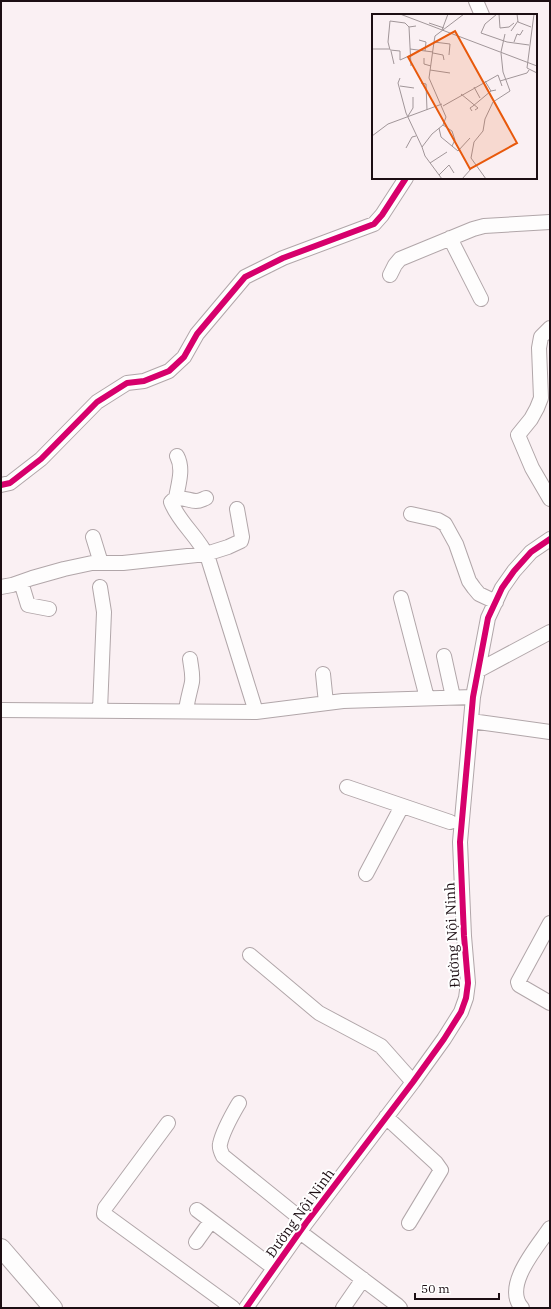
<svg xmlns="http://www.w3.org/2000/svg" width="551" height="1309" viewBox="0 0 551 1309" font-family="'IBM Plex Serif',serif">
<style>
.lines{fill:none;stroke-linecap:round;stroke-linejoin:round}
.minor-casing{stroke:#b1a6a9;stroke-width:16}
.major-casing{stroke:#b1a6a9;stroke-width:20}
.minor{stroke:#fefdfd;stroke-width:14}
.major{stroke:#fefdfd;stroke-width:18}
.cycleway-casing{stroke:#fff;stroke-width:8}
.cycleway{stroke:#d6006c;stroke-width:6}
.labels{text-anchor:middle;stroke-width:4;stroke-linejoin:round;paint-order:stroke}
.street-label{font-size:14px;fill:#1c0e13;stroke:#fff}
.inset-road{fill:none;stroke:#a19699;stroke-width:1}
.view{fill:#e8590c;fill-opacity:0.15;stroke:#e8590c;stroke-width:2}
.inset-edge{fill:none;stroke:#1c0e13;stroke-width:2}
</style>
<rect width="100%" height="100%" fill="#faf0f3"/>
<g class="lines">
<defs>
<path id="minor" d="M 476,1 L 482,15
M 450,238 L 481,299
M 390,275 L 395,265 L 400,259 L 473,229 L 484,226 L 550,222
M 550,328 L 541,337 L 539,348 L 541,398 L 537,408 L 531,419 L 518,435 L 532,468 L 550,499
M 1,485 L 10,483 L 41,459 L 97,402 L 127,383 L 144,381 L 169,371 L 184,357 L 197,334 L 245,277 L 283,258 L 374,224 L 382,215 L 406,178
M 176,498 C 178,485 184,469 177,456
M 206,498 C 203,499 200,501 196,501 C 188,501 178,494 171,502 C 179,523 199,537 208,558 L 256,712
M 411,514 L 438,520 L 445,524 L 456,544 L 469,581 L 474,588 L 479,594 L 496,602
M 93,537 L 101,563
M 21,582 L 28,605 L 49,609
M 1,587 L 12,585 L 32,578 L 64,569 L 92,563 L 123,563 L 206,554 L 228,547 L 241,541 L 242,537 L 237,509
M 100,587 L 104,612 L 100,710
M 401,598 L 427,698
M 444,656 L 453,697
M 479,670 L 550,632
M 323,674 L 326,703
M 1,710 L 256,712 L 343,701 L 473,697
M 186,711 C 187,701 190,692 192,682 C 193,674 191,667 190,659
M 471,721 L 550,732
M 347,787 L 450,822
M 366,874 L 402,806
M 550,923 L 518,982 L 519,985 L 550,1003
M 250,955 L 319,1013 L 381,1046 L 413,1082
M 239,1103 C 232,1115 223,1130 220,1144 C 219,1148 221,1152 223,1156 L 306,1223
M 386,1117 L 436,1163 L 441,1170 L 409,1223
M 168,1123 L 111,1200 L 105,1208 L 104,1214 L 233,1308
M 197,1210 L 274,1268
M 300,1232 L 397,1305 L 400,1308
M 196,1242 L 211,1221
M 246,1308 L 306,1223 L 413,1082 L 444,1039 L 461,1012 L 466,998 L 468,983 L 464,936 L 460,842 L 473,697 L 488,618 L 502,588 L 514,571 L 531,552 L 550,539
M 343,1308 L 363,1279
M 522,1308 C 502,1286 538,1246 550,1228"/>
<path id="major" d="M 1,1248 L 53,1308"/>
</defs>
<use href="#minor" class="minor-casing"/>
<use href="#major" class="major-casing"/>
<use href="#minor" class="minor"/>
<use href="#major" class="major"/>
<defs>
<path id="cycleway" d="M 1,485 L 10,483 L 41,459 L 97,402 L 127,383 L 144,381 L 169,371 L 184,357 L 197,334 L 245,277 L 283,258 L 374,224 L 382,215 L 406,178
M 246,1308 L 306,1223 L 413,1082 L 444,1039 L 461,1012 L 466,998 L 468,983 L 464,936 L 460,842 L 473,697 L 488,618 L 502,588 L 514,571 L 531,552 L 550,539"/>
</defs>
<use href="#cycleway" class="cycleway-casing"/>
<use href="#cycleway" class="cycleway"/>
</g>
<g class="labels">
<g class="street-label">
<text transform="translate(452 935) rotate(-93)" y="5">Đường Nội Ninh</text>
<text transform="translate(300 1213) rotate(-54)" y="5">Đường Nội Ninh</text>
</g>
</g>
<g transform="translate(372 14)">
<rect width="165" height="165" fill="#faf0f3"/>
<path class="inset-road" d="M 28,0 L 165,52M 125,0 L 113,10 L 109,19 L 135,28 L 157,31M 127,0 L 128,14 L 137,13 L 142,9M 145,0 L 146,8 L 159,13M 162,0 L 155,54 L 165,59M 57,9 L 72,14M 37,13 L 39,52M 70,16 L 76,0M 139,17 L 146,7M 47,26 L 54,28 L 53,37M 62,28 L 78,30 L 77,41M 142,28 L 145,20 L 148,21 L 151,16M 0,35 L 17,35M 38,35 L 61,38M 19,37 L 22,50M 129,38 L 133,20M 61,39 L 71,41 L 72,46M 37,42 L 28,46 L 28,37 L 18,36 L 16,28 L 18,7 L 33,9 L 37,13 L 44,12M 52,44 L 52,50 L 59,52M 58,56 L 78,59M 28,64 L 26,69 L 34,99 L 50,133M 113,67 L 119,77 L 124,76M 128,67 L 155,59 L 157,56M 49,69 L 54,70 L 55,96M 28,72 L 42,74M 102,73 L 108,84M 89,80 L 106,94 L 103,96M 71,92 L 126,61 L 130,72M 100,97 L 98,94 L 101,92 L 119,77M 36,102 L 41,94 L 41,83M 71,111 L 80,117 L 83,126 L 80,132M 67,114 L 69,123 L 86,137 L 98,124M 0,122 L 16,110 L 70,90M 34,134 L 40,123 L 44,122M 58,149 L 75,138M 67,161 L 77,151 L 82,159M 70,165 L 53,142 L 50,133 L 60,120 L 71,111 L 74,103 L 57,64 L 62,28 L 63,22 L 92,0M 90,165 L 99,155M 114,165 L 99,144 L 102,128 L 111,117 L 113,105 L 121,88 L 138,77 L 131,58 L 129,39"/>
<path class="view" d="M 83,17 L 145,129 L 98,155 L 36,43 Z"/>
<rect width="165" height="165" class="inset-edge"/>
</g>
<rect width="551" height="1309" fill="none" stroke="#1c0e13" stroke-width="4"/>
<path d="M415 1293v6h84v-6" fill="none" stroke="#1c0e13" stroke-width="2"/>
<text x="421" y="1293" font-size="12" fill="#1c0e13" stroke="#ffffff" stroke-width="3" paint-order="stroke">50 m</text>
</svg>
